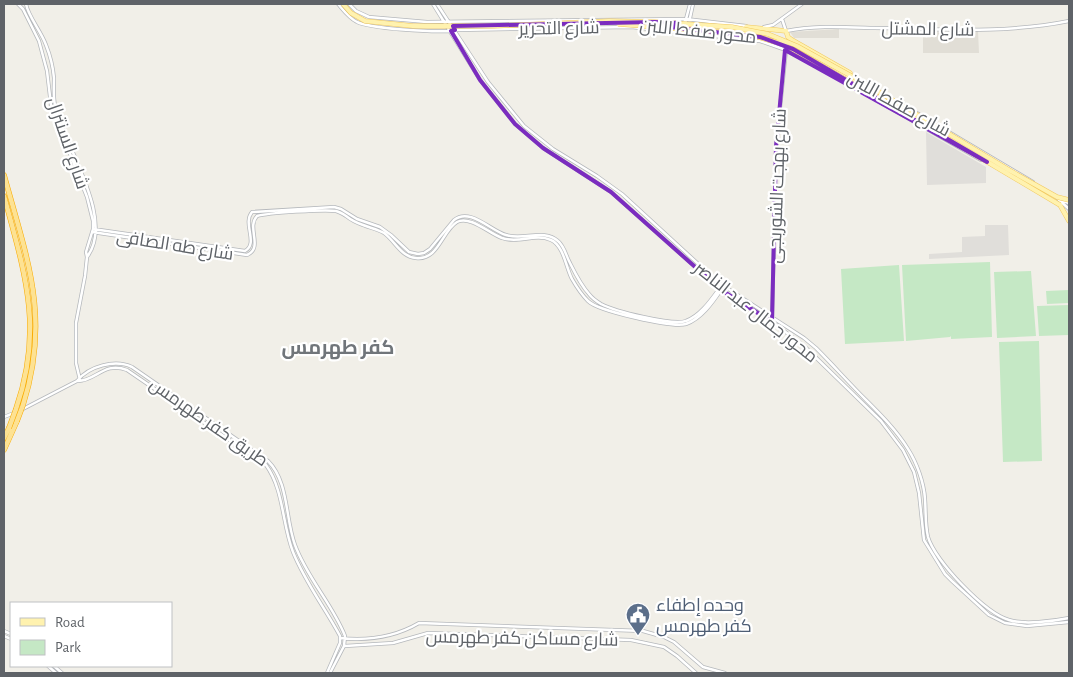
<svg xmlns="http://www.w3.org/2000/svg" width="1073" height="677" viewBox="0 0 1073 677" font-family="'Alegreya Sans',Cairo,sans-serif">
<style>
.industrial{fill:#e0deda}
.education{fill:#e1ded6}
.green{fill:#c5e8c5}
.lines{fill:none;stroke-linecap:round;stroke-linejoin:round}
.tertiary-casing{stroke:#b5b8bc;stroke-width:4}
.primary-casing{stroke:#f2c960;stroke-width:5}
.motorway-casing{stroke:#f9ab00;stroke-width:5.5}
.tertiary{stroke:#fff;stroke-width:2.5}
.primary{stroke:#fff2af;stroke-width:4}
.motorway{stroke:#fde293;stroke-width:4.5}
.primary-bridge-casing{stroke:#f2c960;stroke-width:5;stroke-linecap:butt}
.motorway-bridge-casing{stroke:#f9ab00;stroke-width:5.5;stroke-linecap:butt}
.primary-bridge{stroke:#fff2af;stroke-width:4}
.motorway-bridge{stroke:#fde293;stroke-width:4.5}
.marked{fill:none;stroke:#7b2cbf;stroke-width:4;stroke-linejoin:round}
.labels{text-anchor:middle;stroke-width:4.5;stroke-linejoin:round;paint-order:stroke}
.street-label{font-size:18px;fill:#5f6368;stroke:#fff}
.service-label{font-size:18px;fill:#4e5e75;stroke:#fff;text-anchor:start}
.quarter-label{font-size:20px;font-weight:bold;fill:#70757a;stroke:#fff}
</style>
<rect width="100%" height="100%" fill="#f1efe8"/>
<path class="industrial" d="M 926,132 L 986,167 L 986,183 L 927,185 Z
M 985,225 L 1008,225 L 1009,255 L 929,259 L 929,254 L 962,252 L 962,237 L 985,236 Z"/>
<path class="education" d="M 839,29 L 839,38 L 794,38 L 790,32 Z
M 923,31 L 978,31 L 979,53 L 923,53 Z"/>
<path class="green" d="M 990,262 L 992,337 L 951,339 L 951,336 L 950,337 L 906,341 L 902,265 Z
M 899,265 L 904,341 L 845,344 L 841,269 Z
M 1031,271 L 1036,336 L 997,338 L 994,272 Z
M 1069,290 L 1069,303 L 1047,304 L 1046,291 Z
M 1069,305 L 1069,335 L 1039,336 L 1037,306 Z
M 1039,341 L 1042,461 L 1003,462 L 999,342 Z"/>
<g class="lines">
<defs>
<path id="tertiary" d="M 18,4 L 23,9 L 39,41 L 47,71 L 51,105 L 87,197 L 93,221 L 93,229 L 86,252 L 87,257 L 85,276 L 76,323 L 76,363 L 80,380
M 26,4 C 28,16 41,31 46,45 C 50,55 53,67 54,78 C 54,87 53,96 55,105 C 64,146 116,219 87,257
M 338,4 C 344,11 349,18 357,22 C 372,29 432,32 450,31
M 349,4 L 356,11 L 369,17 L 427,22 L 686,19 L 746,26
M 433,4 L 480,80 L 515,124 L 543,148 L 611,192 L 721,290 L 772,322 L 803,345 L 881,421 L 903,450 L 914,472 L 919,493 L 924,540 L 945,574 L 952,581 L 989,615 L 1005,623 L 1027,626 L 1069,622
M 437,4 L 488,82 L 524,126 L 553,149 L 597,176 L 622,194 L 719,283 L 804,338 L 816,348 C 833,365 849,383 866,400 C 881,415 897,431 908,449 C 917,463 924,483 925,499 C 926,512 925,524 928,537 C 935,561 985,613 1009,620 C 1024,625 1054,621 1069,618
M 686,19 L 690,4
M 782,19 L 786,31 C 814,25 845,27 874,28 C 939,29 1005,34 1069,21
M 764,27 L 773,25 L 802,4
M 675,28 L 690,18 L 693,4
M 456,30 L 631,27 L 760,41 L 786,50 L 820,68 L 981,160
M 792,46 L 868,88
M 900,103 L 1033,182
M 1056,197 L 1069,209
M 1060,200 L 1069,203
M 93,229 L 245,251 C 259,243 242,224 252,212 L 334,207 L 341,209 L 357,219 L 380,227 L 391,235 L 409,252 L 418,254 L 424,253 L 430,249 L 454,220 C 470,207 491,231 506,235 C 523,241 544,228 558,241 C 564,246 566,255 569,261 C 575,273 580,284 589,294 C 592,298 596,301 601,304 C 614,311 673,326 686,321 C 700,316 711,300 719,289
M 92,232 L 247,255 C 264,247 246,228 257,216 C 267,213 325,209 336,211 C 340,212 343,214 346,216 C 351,220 357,223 363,225 C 370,228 377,229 384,233 C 395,241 401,257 416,258 C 438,261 442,231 457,222 C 470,215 490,234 502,238 C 518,244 535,233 551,240 C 564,246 566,268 572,279 C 576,286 582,295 588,301 C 598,311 672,328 686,324 C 701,319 713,302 721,290
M 772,322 L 776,147 L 786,50
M 78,381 C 96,381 104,361 127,370 L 266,465 C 284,490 282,524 293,552 C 305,582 325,608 340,636 L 340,643 L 327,673
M 21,410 L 77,381 C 89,366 115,359 132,367 L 268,461 C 289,482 285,518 295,545 C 307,578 333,605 345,636 L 344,646 L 330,673
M 4,417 L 14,413
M 4,631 L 11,634
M 4,636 L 11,639
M 340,638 C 368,641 395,637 419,623 L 643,631 L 664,637 L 674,642 L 703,667 L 725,673
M 345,646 L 393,643 L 428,633 L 631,640 L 664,647 L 677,656 L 696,673
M 48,666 L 56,673
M 54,666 L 62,673"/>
<path id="primary" d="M 746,27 L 786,31 L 788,37 L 792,40 L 850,73
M 1060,205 L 1069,221"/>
<path id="motorway" d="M 4,175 C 27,259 51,317 23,405
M 4,196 C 25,273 44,329 16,409
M 4,438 L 9,428
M 4,450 L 17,421"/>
</defs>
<use href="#tertiary" class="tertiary-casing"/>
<use href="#primary" class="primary-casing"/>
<use href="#motorway" class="motorway-casing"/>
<use href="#tertiary" class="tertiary"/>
<use href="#primary" class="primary"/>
<use href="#motorway" class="motorway"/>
<defs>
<path id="primary-bridge" d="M 343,4 L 351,13 L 365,21 L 413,26 L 494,26 L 609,21 L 655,22 L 732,27 L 768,34 L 797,46 L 864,83 L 1009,170 L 1057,197 L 1069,200
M 618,24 L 747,34 L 783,44 L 893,106 L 1060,205"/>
<path id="motorway-bridge" d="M 17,421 L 23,405
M 9,428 L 16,409"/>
</defs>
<use href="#primary-bridge" class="primary-bridge-casing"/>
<use href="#motorway-bridge" class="motorway-bridge-casing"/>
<use href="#primary-bridge" class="primary-bridge"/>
<use href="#motorway-bridge" class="motorway-bridge"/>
</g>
<path class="marked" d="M 655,22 L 678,23 L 669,27 L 760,37 L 793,49 L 987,162 L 785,50 L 776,147 L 772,322 L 721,290 L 611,192 L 543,148 L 515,124 L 480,80 L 451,31 L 455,30 L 453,26 Z"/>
<defs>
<symbol id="civic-pin" viewBox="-11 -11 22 30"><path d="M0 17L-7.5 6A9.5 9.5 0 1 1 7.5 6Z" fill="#5c6f8a" stroke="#fff"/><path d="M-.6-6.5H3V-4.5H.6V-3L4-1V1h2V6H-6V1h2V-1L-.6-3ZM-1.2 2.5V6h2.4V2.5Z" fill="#fff"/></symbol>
</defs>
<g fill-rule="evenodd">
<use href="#civic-pin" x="624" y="601" width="28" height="38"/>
</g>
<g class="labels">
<g class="street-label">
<text transform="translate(559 28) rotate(-1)" y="6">شارع التحرير</text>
<text transform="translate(928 29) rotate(1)" y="6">شارع المشتل</text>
<text transform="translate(698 31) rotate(6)" y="6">محور صفط اللبن</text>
<text transform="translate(899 104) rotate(29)" y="6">شارع صفط اللبن</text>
<text transform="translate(68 143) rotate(71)" y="6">شارع السنترال</text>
<text transform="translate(777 186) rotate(-88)" y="6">شارع بهجت الشوربجى</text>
<text transform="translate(175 245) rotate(9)" y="6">شارع طه الصافى</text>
<text transform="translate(756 312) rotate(38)" y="6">محور جمال عبد الناصر</text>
<text transform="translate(209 422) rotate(35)" y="6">طريق كفر طهرمس</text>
<text transform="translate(522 638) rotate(1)" y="6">شارع مساكن كفر طهرمس</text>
</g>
<g class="service-label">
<text x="656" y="611">وحده إطفاء<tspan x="656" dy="21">كفر طهرمس</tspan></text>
</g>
<g class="quarter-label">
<text x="338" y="354">كفر طهرمس</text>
</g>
</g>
<rect width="1073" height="677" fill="none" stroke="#5f6368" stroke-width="10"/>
<rect x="10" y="602" width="162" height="65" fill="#ffffff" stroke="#bfc1c3"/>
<rect x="20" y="618" width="25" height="8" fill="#fff2af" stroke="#bfc1c3"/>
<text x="55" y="627" font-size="15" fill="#5f6368">Road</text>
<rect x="20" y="640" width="25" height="15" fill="#c5e8c5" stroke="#bfc1c3"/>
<text x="55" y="652" font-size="15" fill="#5f6368">Park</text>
</svg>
